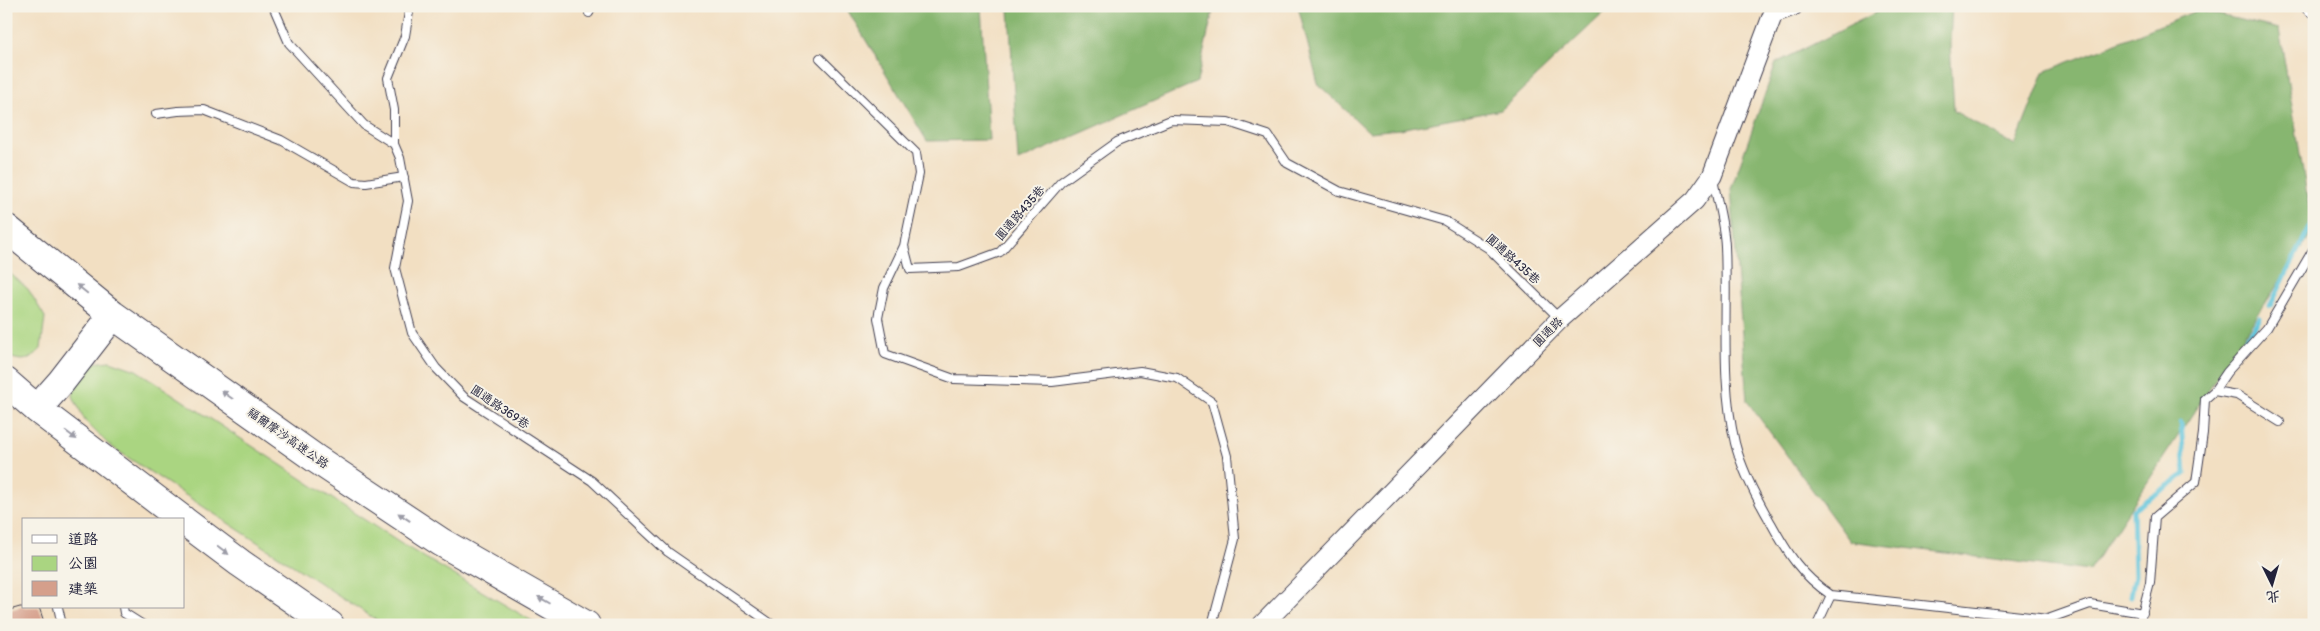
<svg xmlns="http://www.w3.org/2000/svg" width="2320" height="631" viewBox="0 0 2320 631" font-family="Pangolin,'LXGW WenKai TC',sans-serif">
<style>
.green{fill:#aad581;stroke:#667c5e}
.forest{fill:#87b66f;stroke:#546c55}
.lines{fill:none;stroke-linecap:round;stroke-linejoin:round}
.stream{stroke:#5fc5dd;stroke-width:5}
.building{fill:#d59f8b}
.service-casing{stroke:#413e4f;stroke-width:10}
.tertiary-casing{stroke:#413e4f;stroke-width:21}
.motorway-casing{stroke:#413e4f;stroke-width:30}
.service{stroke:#fff;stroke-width:8}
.tertiary{stroke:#fff;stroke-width:19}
.motorway{stroke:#fff;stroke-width:28}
.oneway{fill:#9c9ca7}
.labels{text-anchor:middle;stroke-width:4;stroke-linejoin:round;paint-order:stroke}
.street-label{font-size:12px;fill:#22223b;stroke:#f7f3e8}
</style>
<rect width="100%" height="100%" fill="#f7f3e8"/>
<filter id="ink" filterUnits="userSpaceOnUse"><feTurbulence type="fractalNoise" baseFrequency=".02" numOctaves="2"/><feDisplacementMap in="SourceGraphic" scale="10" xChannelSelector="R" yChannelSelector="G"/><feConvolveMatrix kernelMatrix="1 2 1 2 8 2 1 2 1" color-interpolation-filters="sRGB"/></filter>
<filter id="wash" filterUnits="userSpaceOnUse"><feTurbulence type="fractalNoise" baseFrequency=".0096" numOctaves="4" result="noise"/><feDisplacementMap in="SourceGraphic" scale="20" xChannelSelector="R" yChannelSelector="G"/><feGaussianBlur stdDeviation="1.12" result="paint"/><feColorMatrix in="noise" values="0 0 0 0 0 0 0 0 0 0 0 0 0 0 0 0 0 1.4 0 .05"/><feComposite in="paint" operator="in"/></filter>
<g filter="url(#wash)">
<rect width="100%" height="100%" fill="#f2dfc2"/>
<path class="green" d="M 6,270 L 28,289 L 45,317 L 41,349 C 28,362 23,362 6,356 Z
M 110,361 L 136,370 L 400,543 L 539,625 L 384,625 L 109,445 L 85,421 L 73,396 L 78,375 L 91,363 Z"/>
<path class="forest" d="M 845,6 L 981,6 L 989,140 L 927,141 Z
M 1011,6 L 1214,6 L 1197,82 L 1018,161 L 1009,10 Z
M 1298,6 L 1611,6 L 1501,110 L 1400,129 L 1369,132 L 1318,84 Z
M 1889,6 L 1952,6 L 1950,44 L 1954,111 L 2015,146 L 2044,72 L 2198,10 L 2279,29 L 2313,231 L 2089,571 L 1850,541 L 1747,401 L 1731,189 L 1776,63 Z"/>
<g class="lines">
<path class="stream" d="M 2270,306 L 2314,219
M 2246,339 L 2260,318
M 2131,596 L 2135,575 L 2133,510 L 2185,474 L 2181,423"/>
</g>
<g id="blocks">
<path class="building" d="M 20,607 L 39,607 L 45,625 L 6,625 L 6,611 Z"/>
</g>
</g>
<g filter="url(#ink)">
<use href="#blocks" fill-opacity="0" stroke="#413e4f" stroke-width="1"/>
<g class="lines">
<defs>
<path id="service" d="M 273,6 L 289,43 L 364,125 L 394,144 L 400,158 L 408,201 L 395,268 L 412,333 L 436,368 L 464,397 L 592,481 L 668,552 L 773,625
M 589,13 L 592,6
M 820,58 L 916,153 L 919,174 L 904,246
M 156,114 L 178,111 L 204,110 L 281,140 L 354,182 L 366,183 L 404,177
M 394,144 L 394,110 L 388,78 L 405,36 L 410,6
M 1713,179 C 1717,201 1724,224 1725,246 C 1728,311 1720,379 1735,443 C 1742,471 1757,499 1771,523 C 1788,554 1801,575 1831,595 L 2048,619 L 2090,604 L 2143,613
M 2214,391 L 2227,372 L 2267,328 L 2314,248
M 58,607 L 62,625
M 123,607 L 124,613 L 143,625
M 1212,625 L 1235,539 L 1227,456 L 1212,402 L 1177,378 L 1140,371 L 1052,382 L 954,379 L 885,354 L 878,318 L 884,288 L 904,246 L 910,269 L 959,267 L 1000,252 L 1061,182 L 1117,142 L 1171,120 L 1228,122 L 1268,135 L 1287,163 L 1339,191 L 1445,221 L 1488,248 L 1560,319
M 1817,625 L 1831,595
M 2139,625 L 2150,583 L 2155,517 L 2196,482 L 2203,433 L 2205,399 L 2214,391 L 2237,395 L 2280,422"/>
<path id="tertiary" d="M 2311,6 L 2314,8
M 1774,13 L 1793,6
M 1262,625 L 1560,319 L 1695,200 L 1712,176 L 1776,6"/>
<path id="motorway" d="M 6,228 L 113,315 L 316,459 L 441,542 L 586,625
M 6,382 L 37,409 L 183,520
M 37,409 L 61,382 L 113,315
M 184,521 L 240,563 L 330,625"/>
</defs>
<use href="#service" class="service-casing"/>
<use href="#tertiary" class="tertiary-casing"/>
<use href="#motorway" class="motorway-casing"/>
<use href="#service" class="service"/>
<use href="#tertiary" class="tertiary"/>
<use href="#motorway" class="motorway"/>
</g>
<defs><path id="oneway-solid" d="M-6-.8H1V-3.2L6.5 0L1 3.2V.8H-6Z" transform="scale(1.25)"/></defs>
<g class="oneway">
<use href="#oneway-solid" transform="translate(82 289) rotate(-141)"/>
<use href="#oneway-solid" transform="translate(227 395) rotate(-145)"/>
<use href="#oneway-solid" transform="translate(71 435) rotate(37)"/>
<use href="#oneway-solid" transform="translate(404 517) rotate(-146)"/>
<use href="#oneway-solid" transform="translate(223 550) rotate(37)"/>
<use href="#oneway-solid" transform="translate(544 600) rotate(-150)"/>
</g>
</g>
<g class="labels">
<g class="street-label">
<text transform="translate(1020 213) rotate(-49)" y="4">圓通路435巷</text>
<text transform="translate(1513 259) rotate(42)" y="4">圓通路435巷</text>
<text transform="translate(1548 332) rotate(-45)" y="4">圓通路</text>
<text transform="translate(500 407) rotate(34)" y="4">圓通路369巷</text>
<text transform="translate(288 438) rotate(35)" y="4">福爾摩沙高速公路</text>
</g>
</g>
<rect width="2320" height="631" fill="none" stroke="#f7f3e8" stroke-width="25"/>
<rect x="22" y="518" width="162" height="90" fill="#f7f3e8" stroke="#a29fa3"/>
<rect x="32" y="535" width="25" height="8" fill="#ffffff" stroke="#a29fa3"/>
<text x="68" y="544" font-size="15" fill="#22223b">道路</text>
<rect x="32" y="556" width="25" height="15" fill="#aad581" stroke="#a29fa3"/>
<text x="68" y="568" font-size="15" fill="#22223b">公園</text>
<rect x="32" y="581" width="25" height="15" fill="#d59f8b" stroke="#a29fa3"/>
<text x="68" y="594" font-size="15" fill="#22223b">建築</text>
<g transform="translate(2272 584) rotate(175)" stroke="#f7f3e8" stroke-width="4" paint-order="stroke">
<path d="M0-4L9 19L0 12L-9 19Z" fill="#22223b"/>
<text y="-8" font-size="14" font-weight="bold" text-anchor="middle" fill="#22223b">北</text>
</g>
</svg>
